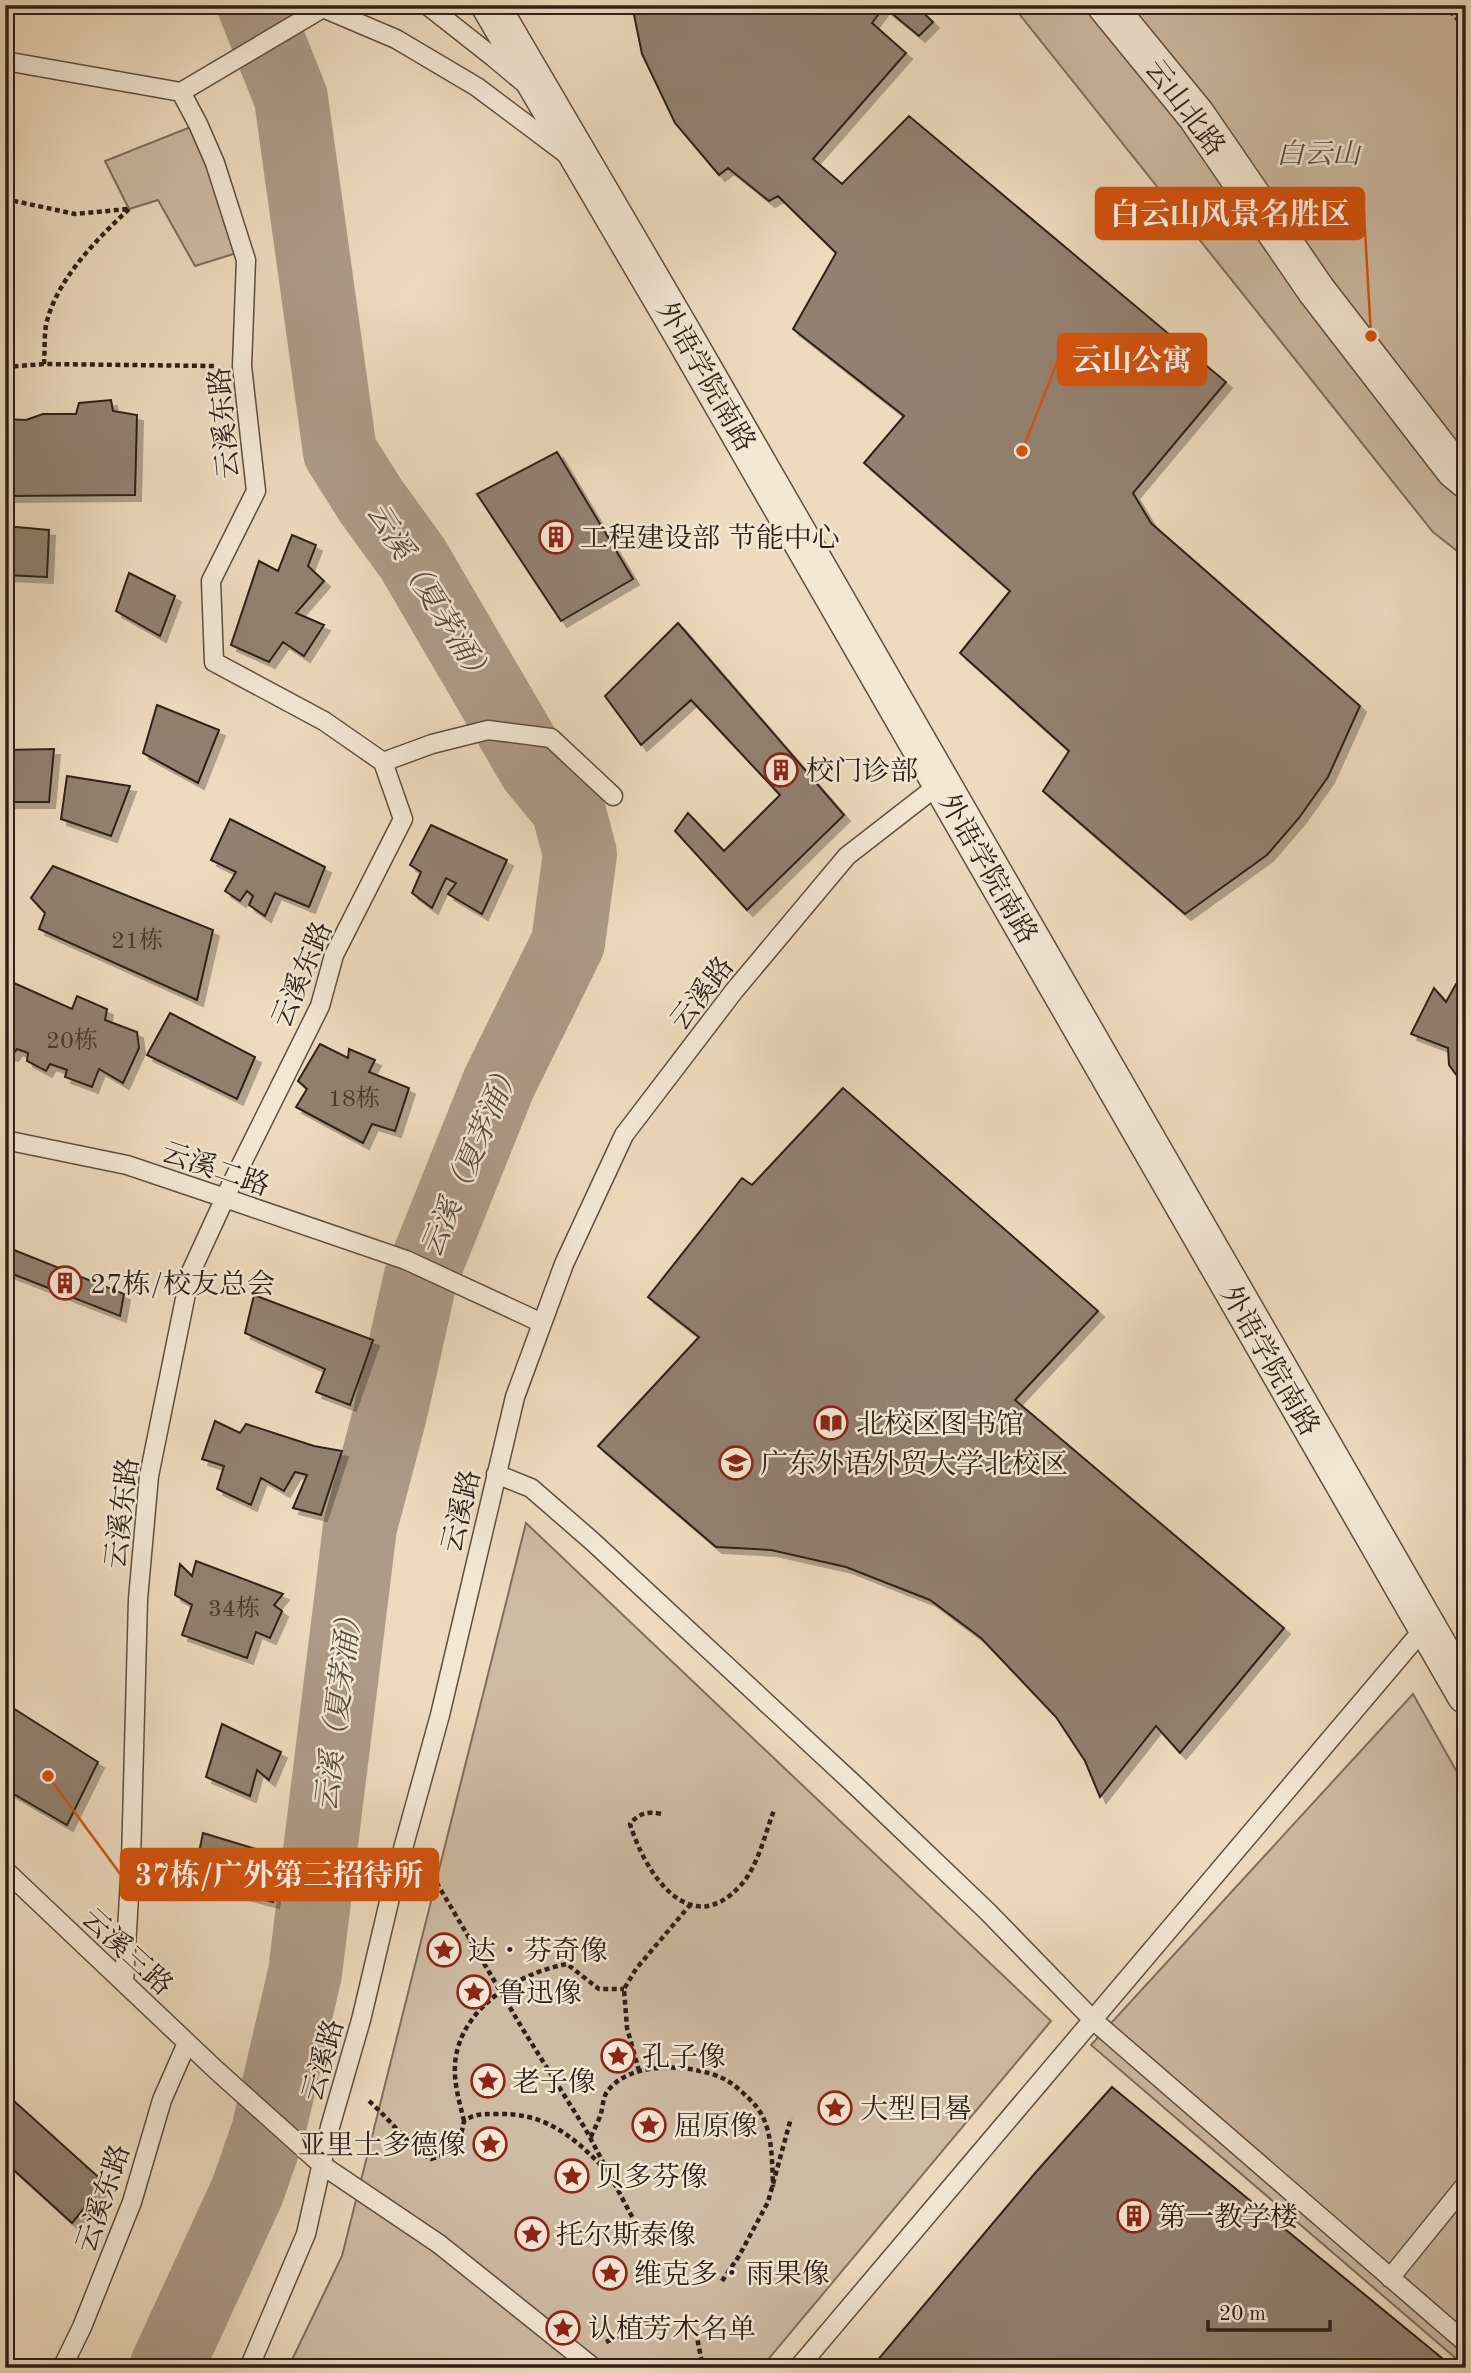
<svg xmlns="http://www.w3.org/2000/svg" width="1471" height="2373" viewBox="0 0 1471 2373" font-family="'Old Standard TT','Noto Serif SC',serif">
<style>
.green{fill:#cebba3;stroke:#7e6e5e;stroke-width:2}
.lines{fill:none;stroke-linecap:round;stroke-linejoin:round}
.river{stroke:#ad9b87;stroke-width:74}
.building{fill:#92816f;stroke:#2f2019;stroke-width:2;filter:url(#shadow)}
.lane-casing{stroke:#5f4f42;stroke-width:21}
.street-casing{stroke:#5f4f42;stroke-width:40}
.path{stroke:#2f2019;stroke-width:4.5;stroke-dasharray:5 3.5;stroke-linecap:butt}
.lane{stroke:#f4e8d5;stroke-width:18}
.street{stroke:#f4e8d5;stroke-width:37}
.labels{text-anchor:middle;stroke-width:5;stroke-linejoin:round;paint-order:stroke}
.number-label{font-size:24px;fill:#48382e}
.street-label{font-size:28px;fill:#2f2019;stroke:#f4e8d5}
.park-label{font-size:28px;font-style:italic;fill:#5f4e42;stroke:#f4e8d5}
.poi-label{font-size:28px;fill:#2f2019;stroke:#f4e8d5;text-anchor:start}
.water-label{font-size:30px;font-style:italic;fill:#5b4b40;stroke:#f4e8d5}
.leader{fill:none;stroke:#d6530d;stroke-width:2.5}
.callout-dot{fill:#d6530d;stroke:#f4e8d5;stroke-width:2.5}
.callout{fill:#d6530d;stroke:#d6530d;stroke-width:2.5}
.callout-label{font-size:30px;text-anchor:middle;font-weight:bold;fill:#fff}
</style>
<defs>
<filter id="shadow"><feDropShadow dx="6" dy="6" stdDeviation="0" flood-color="#0004"/></filter>
</defs>
<rect width="100%" height="100%" fill="#eedbbf"/>
<filter id="stains"><feTurbulence type="fractalNoise" baseFrequency=".00286" numOctaves="4"/><feColorMatrix values="0 0 0 0 .2 0 0 0 0 .09 0 0 0 0 .02 0 0 0 .5 -.17"/></filter>
<radialGradient id="worn" r=".72"><stop offset=".6" stop-color="#630" stop-opacity="0"/><stop offset="1" stop-color="#630" stop-opacity=".3"/></radialGradient>
<path class="green" d="M 1012,5 L 1466,5 L 1466,558 L 1433,532 Z
M 198,124 L 243,251 L 195,266 L 158,200 L 129,209 L 105,161 Z
M 526,1523 L 1051,2021 L 761,2368 L 288,2368 L 342,2256 Z
M 1413,1694 L 1466,1788 L 1466,2367 L 1091,2045 Z"/>
<g class="lines">
<path class="river" d="M 166,2368 L 247,2192 L 268,2132 L 305,1973 L 360,1527 L 390,1414 L 420,1280 L 499,1083 L 568,943 L 580,854 L 568,808 L 535,768 L 413,559 L 371,501 L 340,452 L 291,98 L 254,5"/>
</g>
<path class="building" d="M 632,5 L 915,5 L 933,22 L 919,36 L 884,7 L 872,23 L 906,53 L 813,159 L 842,184 L 909,116 L 1226,382 L 1133,493 L 1151,523 L 1360,706 L 1328,777 L 1299,818 L 1267,855 L 1185,914 L 1043,791 L 1069,751 L 960,653 L 1010,591 L 864,463 L 904,416 L 793,329 L 836,253 L 778,196 L 769,201 L 728,168 L 719,175 L 675,123 L 642,54 Z
M 111,400 L 113,411 L 137,415 L 135,495 L 5,496 L 5,419 L 26,420 L 43,414 L 76,414 L 79,403 Z
M 557,452 L 633,579 L 561,621 L 477,494 Z
M 5,526 L 49,530 L 47,577 L 5,575 Z
M 292,535 L 316,545 L 308,566 L 324,581 L 296,613 L 324,625 L 304,656 L 283,642 L 269,662 L 231,645 L 259,561 L 278,571 Z
M 129,573 L 175,596 L 160,636 L 116,611 Z
M 678,623 L 844,815 L 747,910 L 675,831 L 688,813 L 724,851 L 780,795 L 691,700 L 641,745 L 605,696 Z
M 157,705 L 219,730 L 198,783 L 143,753 Z
M 54,749 L 49,802 L 5,802 L 5,750 Z
M 67,776 L 130,786 L 111,836 L 61,819 Z
M 230,819 L 325,867 L 309,907 L 275,893 L 265,916 L 249,905 L 253,896 L 247,891 L 240,901 L 225,891 L 236,872 L 211,860 Z
M 431,825 L 507,860 L 482,914 L 448,894 L 456,883 L 446,878 L 432,908 L 412,893 L 421,872 L 410,865 Z
M 53,866 L 213,930 L 197,1000 L 39,929 L 45,913 L 31,898 Z
M 1466,974 L 1466,1133 L 1461,1121 L 1458,1101 L 1463,1084 L 1449,1065 L 1448,1048 L 1411,1034 L 1434,988 L 1446,1002 L 1456,984 Z
M 5,979 L 72,1009 L 77,996 L 107,1009 L 105,1020 L 137,1032 L 139,1048 L 123,1083 L 99,1069 L 92,1087 L 65,1077 L 67,1070 L 50,1064 L 46,1071 L 27,1061 L 28,1053 L 17,1049 L 12,1055 L 5,1052 Z
M 170,1013 L 255,1057 L 237,1099 L 147,1055 Z
M 320,1044 L 348,1058 L 349,1049 L 375,1060 L 369,1072 L 409,1088 L 395,1131 L 372,1124 L 363,1143 L 296,1107 L 307,1089 L 298,1081 Z
M 843,1088 L 1098,1311 L 1015,1400 L 1284,1628 L 1180,1753 L 1156,1726 L 1100,1797 L 1085,1761 L 1056,1717 L 981,1638 L 930,1600 L 846,1567 L 771,1550 L 716,1547 L 598,1446 L 699,1337 L 648,1297 L 742,1178 L 752,1185 Z
M 9,1248 L 124,1294 L 120,1316 L 5,1271 Z
M 254,1295 L 373,1340 L 350,1405 L 316,1392 L 325,1369 L 245,1333 Z
M 215,1421 L 240,1433 L 246,1424 L 314,1446 L 342,1451 L 321,1515 L 293,1508 L 307,1475 L 295,1472 L 284,1491 L 261,1478 L 251,1505 L 217,1489 L 224,1466 L 202,1459 Z
M 196,1561 L 283,1594 L 274,1605 L 282,1611 L 270,1638 L 256,1632 L 247,1658 L 182,1635 L 192,1605 L 175,1595 L 180,1564 L 192,1576 Z
M 5,1703 L 98,1762 L 67,1825 L 5,1789 Z
M 222,1724 L 281,1752 L 269,1780 L 257,1770 L 250,1796 L 206,1777 Z
M 203,1833 L 282,1857 L 273,1902 L 193,1881 Z
M 1112,2087 L 1454,2368 L 871,2368 L 1036,2172 Z
M 5,2093 L 105,2183 L 72,2223 L 5,2162 Z"/>
<g class="lines">
<defs>
<path id="lane" d="M 427,5 L 493,57 L 523,82
M 323,8 L 396,39 L 477,87 L 565,153
M 5,61 L 181,92 L 328,5
M 383,762 L 432,744 L 488,730 L 551,738 L 613,796
M 5,1140 L 127,1165 L 225,1198 L 406,1260 L 542,1323
M 496,1474 L 531,1488 L 592,1541 L 856,1786 L 987,1911 L 1093,2020 L 1466,2343
M 5,1870 L 215,2069 L 322,2165 L 439,2244 L 594,2368
M 124,1983 L 131,1861 L 138,1599 L 149,1476 L 190,1274 L 230,1187 L 320,1006 L 334,955 L 403,819 L 383,762 L 324,721 L 214,662 L 211,581 L 256,491 L 242,366 L 246,260 L 215,163 L 198,124 L 181,92
M 1390,2278 L 1466,2184
M 62,2368 L 82,2327 L 132,2202 L 162,2100 L 187,2043
M 249,2368 L 306,2234 L 330,2127 L 361,2020 L 394,1881 L 440,1715 L 515,1397 L 564,1264 L 624,1135 L 734,991 L 847,856 L 941,783
M 798,2368 L 1426,1626"/>
<path id="street" d="M 490,5 L 681,331 L 1466,1695
M 1106,5 L 1196,115 L 1316,290 L 1455,470 L 1466,479"/>
</defs>
<use href="#lane" class="lane-casing"/>
<use href="#street" class="street-casing"/>
<path class="path" d="M 1444,5 L 1466,28
M 5,199 L 75,214 L 128,209
M 44,364 C 45,352 44,338 46,325 C 56,280 96,240 129,209
M 5,367 L 44,364 L 214,366
M 661,1814 C 647,1811 639,1813 630,1824 C 645,1873 690,1942 741,1885 C 758,1866 765,1834 774,1810
M 428,1868 L 522,2028 L 586,2130 L 647,2245
M 639,2071 L 627,2028 L 624,1989 L 636,1969 L 690,1905
M 369,2101 C 391,2120 406,2144 431,2159 C 453,2152 460,2144 464,2121 C 474,2114 482,2114 494,2114 C 544,2112 570,2134 603,2167
M 464,2121 C 459,2100 452,2078 456,2056 C 465,2005 520,1973 567,1964 L 599,1989 L 624,1989
M 591,2137 C 594,2129 599,2121 601,2113 C 603,2107 603,2097 607,2092 C 629,2060 691,2064 722,2078 C 732,2082 747,2096 755,2105 C 773,2125 772,2161 773,2187
M 722,2281 L 739,2256 L 768,2202 L 791,2118
M 696,2332 L 703,2368
M 606,2342 L 650,2321"/>
<use href="#lane" class="lane"/>
<use href="#street" class="street"/>
</g>
<defs>
<symbol id="building-ring" viewBox="-11 -11 22 22"><circle r="9.5" fill="#f4e8d5" stroke="#8f2418" stroke-width="1.5"/><path d="M-4-6H4V6H1V3H-1V6H-4ZM-2.5-4.3h1.7v1.8h-1.7ZM.8-4.3h1.7v1.8H.8ZM-2.5-1h1.7V.8h-1.7ZM.8-1h1.7V.8H.8Z" fill="#8f2418"/></symbol>
<symbol id="library-ring" viewBox="-11 -11 22 22"><circle r="9.5" fill="#f4e8d5" stroke="#8f2418" stroke-width="1.5"/><path d="M-6-4Q-3-5.5-.7-3.5V5Q-3 3-6 4ZM6-4Q3-5.5 .7-3.5V5Q3 3 6 4Z" fill="#8f2418"/></symbol>
<symbol id="university-ring" viewBox="-11 -11 22 22"><circle r="9.5" fill="#f4e8d5" stroke="#8f2418" stroke-width="1.5"/><path d="M0-5L7-2L0 1L-7-2ZM-4 1L0 2.5L4 1V4Q0 6-4 4Z" fill="#8f2418"/></symbol>
<symbol id="sight-ring" viewBox="-11 -11 22 22"><circle r="9.5" fill="#f4e8d5" stroke="#8f2418" stroke-width="1.5"/><path d="M0-6L1.8-2.2L6-1.7L2.9 1.2L3.7 5.4L0 3.3L-3.7 5.4L-2.9 1.2L-6-1.7L-1.8-2.2Z" fill="#8f2418"/></symbol>
</defs>
<g fill-rule="evenodd">
<use href="#building-ring" x="537" y="518" width="38" height="38"/>
<use href="#building-ring" x="762" y="751" width="38" height="38"/>
<use href="#building-ring" x="46" y="1264" width="38" height="38"/>
<use href="#library-ring" x="812" y="1404" width="38" height="38"/>
<use href="#university-ring" x="717" y="1444" width="38" height="38"/>
<use href="#sight-ring" x="425" y="1931" width="38" height="38"/>
<use href="#sight-ring" x="455" y="1973" width="38" height="38"/>
<use href="#sight-ring" x="599" y="2037" width="38" height="38"/>
<use href="#sight-ring" x="469" y="2062" width="38" height="38"/>
<use href="#sight-ring" x="816" y="2089" width="38" height="38"/>
<use href="#sight-ring" x="630" y="2106" width="38" height="38"/>
<use href="#sight-ring" x="471" y="2125" width="38" height="38"/>
<use href="#sight-ring" x="553" y="2157" width="38" height="38"/>
<use href="#building-ring" x="1115" y="2197" width="38" height="38"/>
<use href="#sight-ring" x="513" y="2215" width="38" height="38"/>
<use href="#sight-ring" x="591" y="2254" width="38" height="38"/>
<use href="#sight-ring" x="544" y="2309" width="38" height="38"/>
</g>
<g class="labels">
<g class="number-label">
<text x="137" y="948">21栋</text>
<text x="72" y="1048">20栋</text>
<text x="354" y="1106">18栋</text>
<text x="234" y="1616">34栋</text>
</g>
<g class="street-label">
<text transform="translate(1186 107) rotate(53)" y="10">云山北路</text>
<text transform="translate(707 376) rotate(60)" y="10">外语学院南路</text>
<text transform="translate(223 423) rotate(-95)" y="10">云溪东路</text>
<text transform="translate(989 868) rotate(60)" y="10">外语学院南路</text>
<text transform="translate(301 974) rotate(-67)" y="10">云溪东路</text>
<text transform="translate(701 993) rotate(-52)" y="10">云溪路</text>
<text transform="translate(216 1168) rotate(19)" y="10">云溪二路</text>
<text transform="translate(1271 1360) rotate(60)" y="10">外语学院南路</text>
<text transform="translate(460 1511) rotate(-76)" y="10">云溪路</text>
<text transform="translate(121 1513) rotate(-83)" y="10">云溪东路</text>
<text transform="translate(128 1951) rotate(43)" y="10">云溪三路</text>
<text transform="translate(322 2060) rotate(-74)" y="10">云溪路</text>
<text transform="translate(102 2198) rotate(-71)" y="10">云溪东路</text>
</g>
<g class="park-label">
<text x="1318" y="163">白云山</text>
</g>
<g class="poi-label">
<text x="580" y="547">工程建设部 节能中心</text>
<text x="806" y="780">校门诊部</text>
<text x="90" y="1293">27栋/校友总会</text>
<text x="856" y="1433">北校区图书馆</text>
<text x="760" y="1473">广东外语外贸大学北校区</text>
<text x="468" y="1960">达・芬奇像</text>
<text x="498" y="2002">鲁迅像</text>
<text x="642" y="2066">孔子像</text>
<text x="512" y="2091">老子像</text>
<text x="860" y="2118">大型日晷</text>
<text x="674" y="2135">屈原像</text>
<text x="466" y="2154" text-anchor="end">亚里士多德像</text>
<text x="596" y="2186">贝多芬像</text>
<text x="1158" y="2226">第一教学楼</text>
<text x="556" y="2244">托尔斯泰像</text>
<text x="634" y="2283">维克多・雨果像</text>
<text x="588" y="2338">认植芳木名单</text>
</g>
<g class="water-label">
<text transform="translate(430 594) rotate(58)" y="10">云溪（夏茅涌）</text>
<text transform="translate(470 1159) rotate(-67)" y="10">云溪（夏茅涌）</text>
<text transform="translate(338 1707) rotate(-83)" y="10">云溪（夏茅涌）</text>
</g>
</g>
<path class="leader" d="M1371 336L1364 213M1022 451L1058 360M48 1776L121 1875"/>
<g class="callout-dot">
<circle cx="1371" cy="336" r="7"/>
<circle cx="1022" cy="451" r="7"/>
<circle cx="48" cy="1776" r="7"/>
</g>
<g class="callout">
<rect x="1096" y="188" width="268" height="51" rx="7"/>
<rect x="1058" y="334" width="148" height="51" rx="7"/>
<rect x="121" y="1849" width="317" height="51" rx="7"/>
</g>
<g class="callout-label">
<text x="1230" y="224">白云山风景名胜区</text>
<text x="1132" y="370">云山公寓</text>
<text x="279" y="1885">37栋/广外第三招待所</text>
</g>
<rect width="1471" height="2373" fill="none" stroke="#eedbbf" stroke-width="28"/>
<rect x="7" y="7" width="1457" height="2359" fill="none" stroke="#2f2019" stroke-width="3.5"/>
<rect x="14" y="14" width="1443" height="2345" fill="none" stroke="#2f2019" stroke-width="2"/>
<path d="M1208 2320v10h122v-10" fill="none" stroke="#2f2019" stroke-width="3.5"/>
<text x="1219" y="2320" font-size="21" fill="#2f2019" stroke="#f4e8d5" stroke-width="5" paint-order="stroke">20 m</text>
<rect width="100%" height="100%" filter="url(#stains)"/>
<rect width="100%" height="100%" fill="url(#worn)"/>
</svg>
